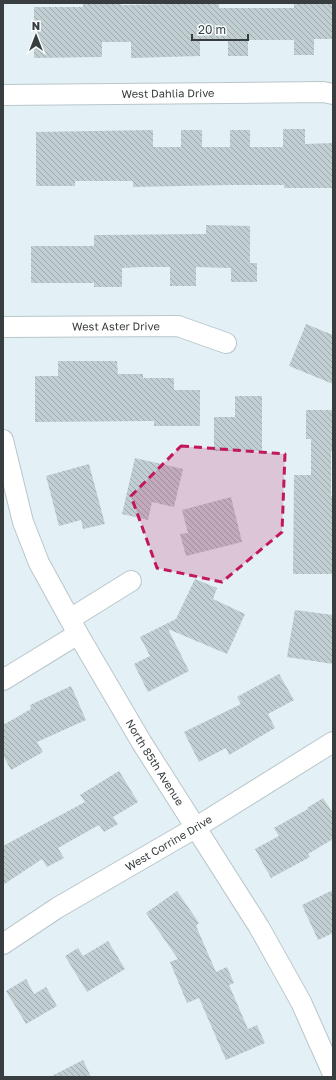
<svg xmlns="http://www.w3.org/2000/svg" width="336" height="1080" viewBox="0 0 336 1080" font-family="'Golos Text',sans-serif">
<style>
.building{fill:url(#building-back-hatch)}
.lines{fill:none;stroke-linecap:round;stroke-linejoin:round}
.minor-casing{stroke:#b9c6cb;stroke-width:22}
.minor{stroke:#fff;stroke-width:20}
.marked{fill:#c2185b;fill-opacity:0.2;stroke:#c2185b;stroke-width:3;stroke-dasharray:8 5;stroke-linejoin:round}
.labels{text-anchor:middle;stroke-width:3.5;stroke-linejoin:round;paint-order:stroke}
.street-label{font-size:11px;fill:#383d3f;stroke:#f7fcfe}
</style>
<defs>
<pattern id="building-back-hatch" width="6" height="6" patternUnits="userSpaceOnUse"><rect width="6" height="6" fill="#c1cfd3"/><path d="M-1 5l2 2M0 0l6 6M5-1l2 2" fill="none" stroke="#9ea9ad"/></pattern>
</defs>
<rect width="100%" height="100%" fill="#e3f0f5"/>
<path class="building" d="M 83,3 L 121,3 L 121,5 L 219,3 L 219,8 L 294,8 L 294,3 L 333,3 L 333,39 L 314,39 L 314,55 L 294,55 L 294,40 L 248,40 L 248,56 L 228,56 L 228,40 L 200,40 L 200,56 L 131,58 L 131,42 L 102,42 L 102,57 L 34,58 L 34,7 L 83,7 Z
M 283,129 L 305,129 L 305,144 L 333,143 L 333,188 L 284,188 L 284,185 L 230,185 L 133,187 L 133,181 L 75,181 L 75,186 L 36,186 L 36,132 L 153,130 L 153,147 L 181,147 L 181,130 L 202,130 L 202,147 L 230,147 L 230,130 L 250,130 L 250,147 L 283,147 Z
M 206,225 L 250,226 L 250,263 L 257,263 L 257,282 L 231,282 L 231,268 L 196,267 L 196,286 L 170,286 L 170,267 L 142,267 L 122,268 L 122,287 L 94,287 L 94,283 L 31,283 L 31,246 L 94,246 L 94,235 L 206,234 Z
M 306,324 L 333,335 L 333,384 L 289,366 Z
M 58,361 L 117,361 L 118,374 L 143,374 L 143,378 L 174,378 L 174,390 L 200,390 L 200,426 L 154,426 L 154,421 L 35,422 L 35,376 L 58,376 Z
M 235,396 L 262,396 L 262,451 L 214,451 L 214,417 L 235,417 Z
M 306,410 L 333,410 L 333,451 L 331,451 L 331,496 L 333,496 L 333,574 L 293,574 L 294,475 L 311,475 L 311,439 L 306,439 Z
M 135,458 L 183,469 L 174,507 L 152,502 L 148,520 L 122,514 Z
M 89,464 L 105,524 L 83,529 L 81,520 L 59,526 L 46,476 Z
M 231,497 L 242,542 L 186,556 L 180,534 L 188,533 L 182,510 Z
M 195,579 L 217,588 L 213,599 L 245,614 L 227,654 L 168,629 L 189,671 L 148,692 L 134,664 L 150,656 L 140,637 L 176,619 Z
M 295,610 L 333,615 L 333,664 L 287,657 Z
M 279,674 L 294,700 L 268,714 L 275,728 L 229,755 L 226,748 L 199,762 L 184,732 L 241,704 L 237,697 Z
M 71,686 L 86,720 L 37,742 L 43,752 L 11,770 L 3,755 L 3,725 L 31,709 L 30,705 Z
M 119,771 L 138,802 L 113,817 L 118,824 L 104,832 L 99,825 L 58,848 L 64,858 L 47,867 L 42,859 L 3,885 L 3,846 L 85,802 L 80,795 Z
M 323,798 L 333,813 L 333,839 L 308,854 L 310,857 L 271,878 L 255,849 L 279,836 L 274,828 L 308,809 L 307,808 Z
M 333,890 L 333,933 L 318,940 L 302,905 Z
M 177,891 L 199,923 L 196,926 L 216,972 L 227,967 L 234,983 L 229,985 L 248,1029 L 257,1025 L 265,1043 L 226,1060 L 199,998 L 187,1003 L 170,962 L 178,959 L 146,913 Z
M 108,941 L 125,969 L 87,992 L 65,956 L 78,948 L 83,956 Z
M 26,979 L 34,994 L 46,987 L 57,1006 L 26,1024 L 6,991 Z
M 83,1060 L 91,1077 L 50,1077 Z"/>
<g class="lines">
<defs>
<g id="minor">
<path id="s1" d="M 3,95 L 323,92 L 333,94"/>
<path id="s2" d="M 3,327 L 178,326 L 226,343"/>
<path id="s3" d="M 3,440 L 23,522 L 39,563 L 78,634 L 142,743 L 259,927 L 301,1002 L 333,1074"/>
<path d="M 70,619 L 131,581"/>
<path d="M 3,680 L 78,634"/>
<path id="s4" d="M 3,944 L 57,908 L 195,828 L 333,742"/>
</g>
</defs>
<use href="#minor" class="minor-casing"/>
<use href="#minor" class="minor"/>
</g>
<path class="marked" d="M 181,446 L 285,454 L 282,532 L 222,582 L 157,568 L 131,496 Z"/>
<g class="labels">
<g class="street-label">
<text dy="4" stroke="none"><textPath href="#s1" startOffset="165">West Dahlia Drive</textPath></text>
<text dy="4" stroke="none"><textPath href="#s2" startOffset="113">West Aster Drive</textPath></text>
<text dy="4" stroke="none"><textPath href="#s3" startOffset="359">North 85th Avenue</textPath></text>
<text dy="4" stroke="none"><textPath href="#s4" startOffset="194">West Corrine Drive</textPath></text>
</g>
</g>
<rect width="336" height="1080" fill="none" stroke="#383d3f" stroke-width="8"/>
<g transform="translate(36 36)" stroke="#f7fcfe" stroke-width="3" paint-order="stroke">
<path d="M0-3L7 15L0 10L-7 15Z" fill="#383d3f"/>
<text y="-6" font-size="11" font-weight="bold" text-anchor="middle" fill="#383d3f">N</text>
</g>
<path d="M192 34v6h56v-6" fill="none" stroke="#383d3f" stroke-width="2"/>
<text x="198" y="34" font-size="12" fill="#383d3f" stroke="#f7fcfe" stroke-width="3" paint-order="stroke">20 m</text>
</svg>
